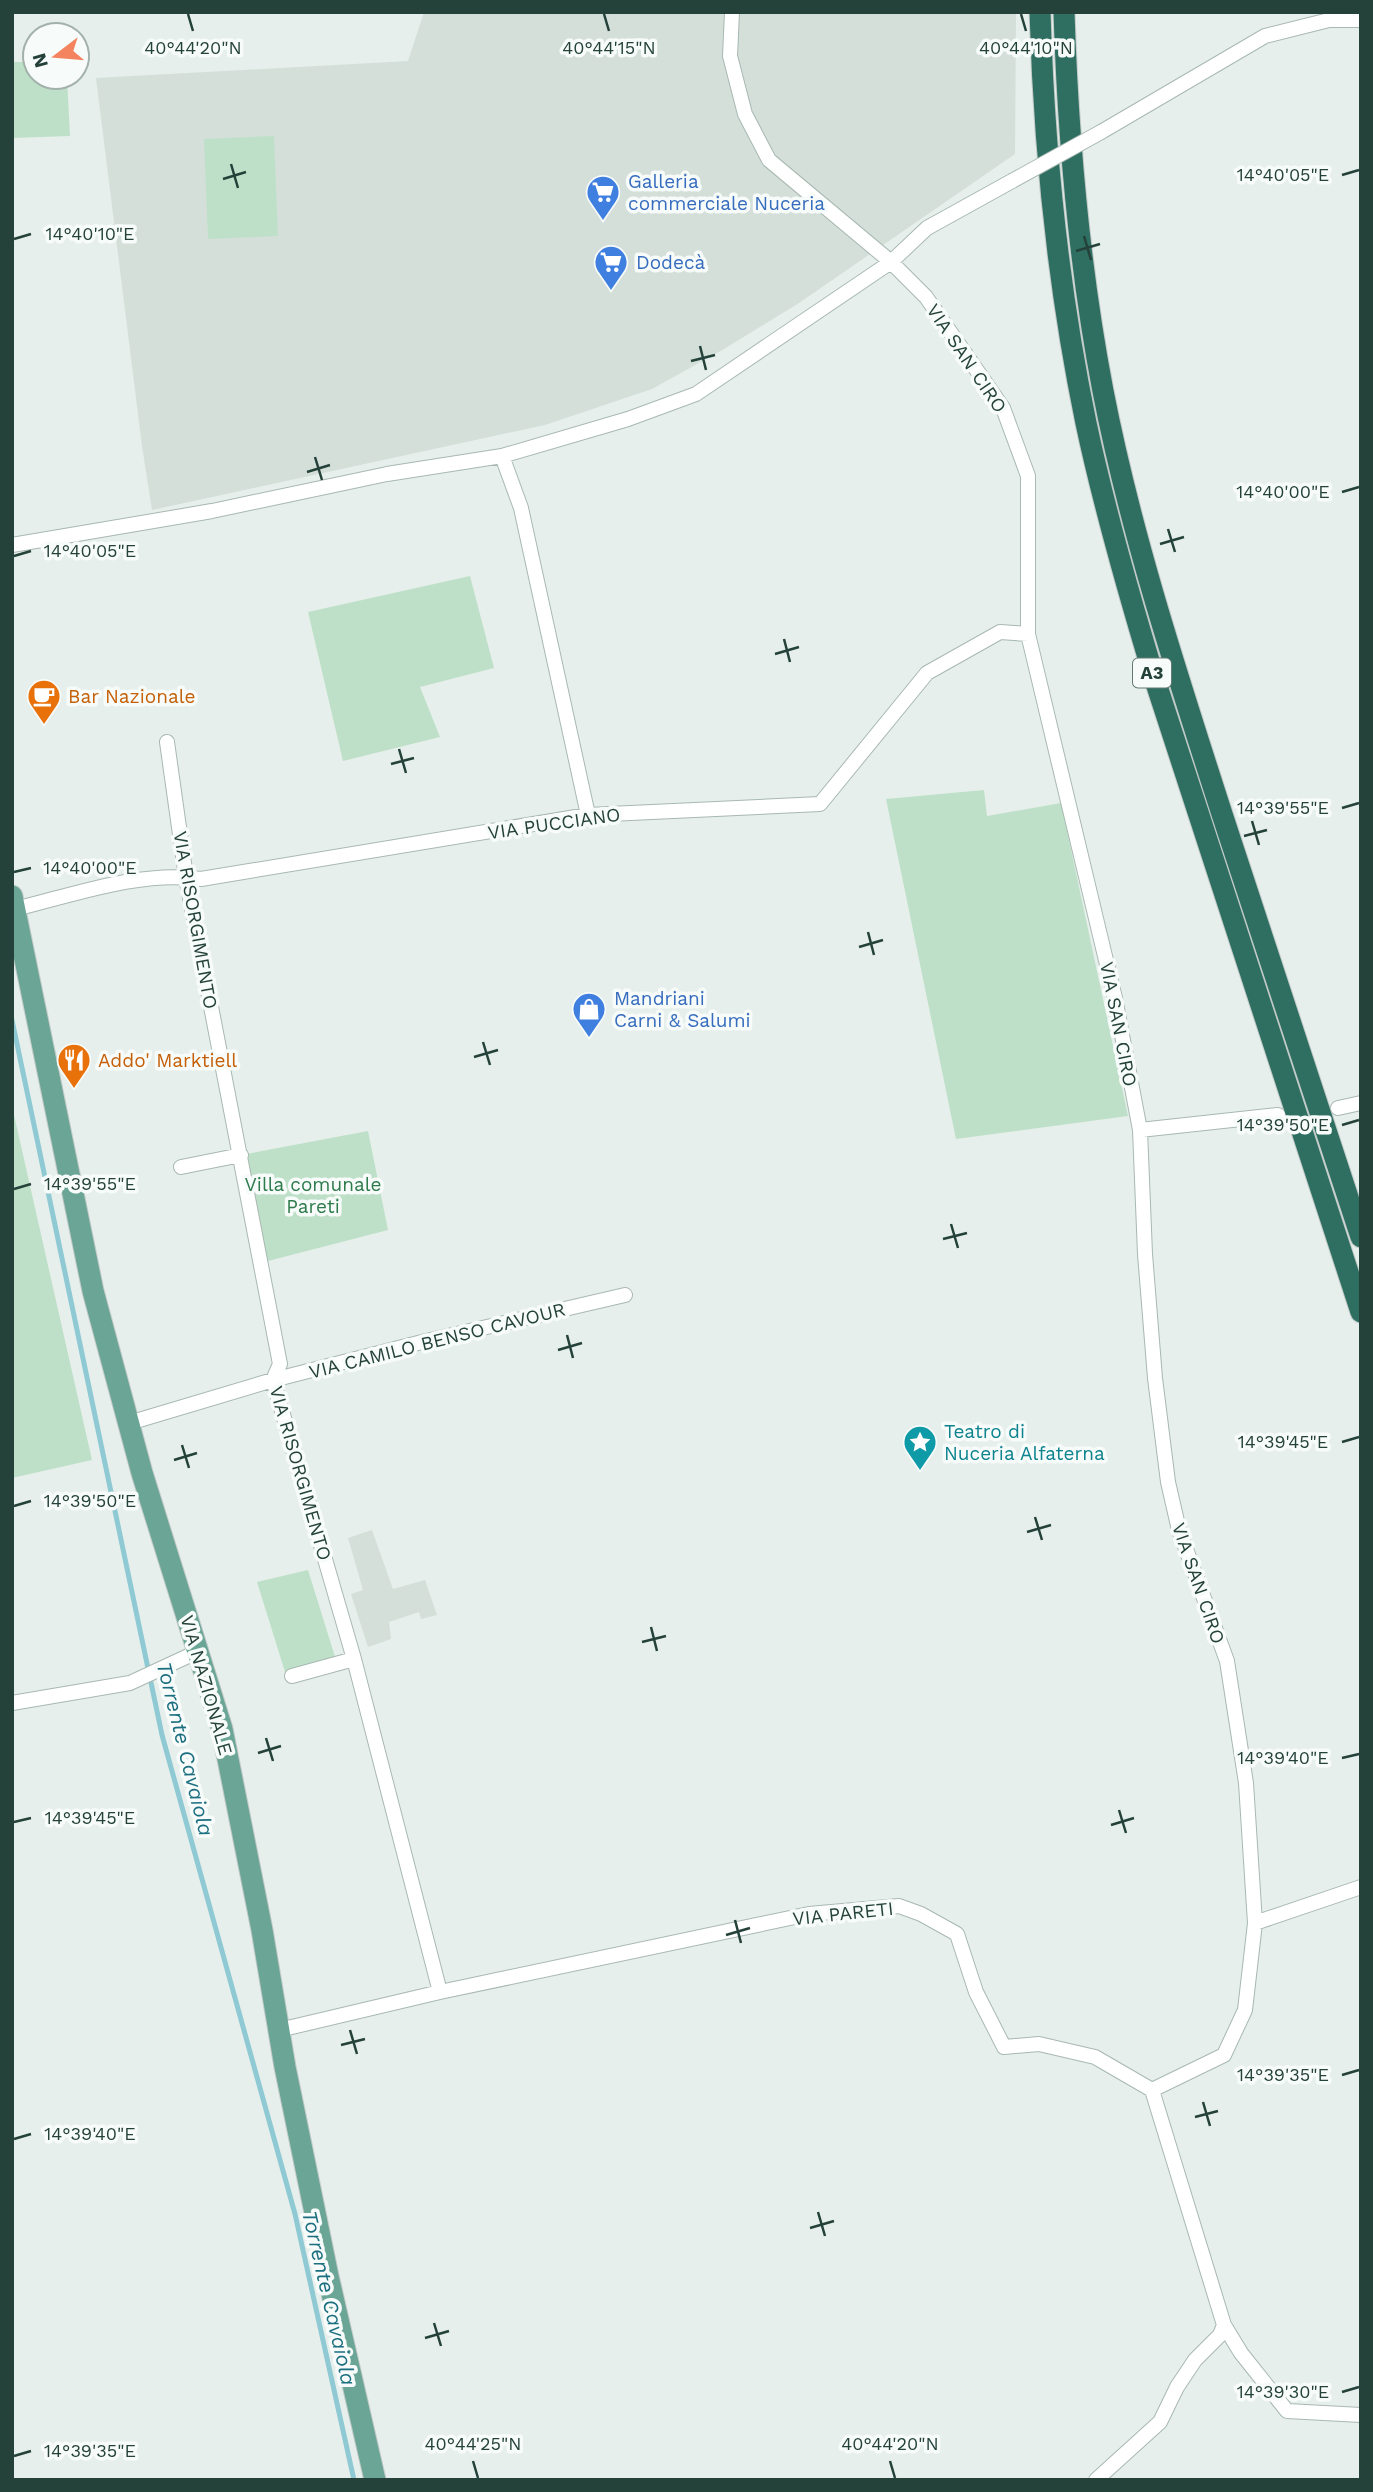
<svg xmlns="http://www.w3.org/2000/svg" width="1373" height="2492" viewBox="0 0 1373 2492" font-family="'Work Sans',sans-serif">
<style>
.built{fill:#d4dfda}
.green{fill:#bfe0c8}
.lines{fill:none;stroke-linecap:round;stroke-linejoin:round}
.stream{stroke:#8ec9d4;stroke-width:5}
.street-casing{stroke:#a8b8b2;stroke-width:16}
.primary-casing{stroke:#c2cac8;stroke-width:23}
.highway-casing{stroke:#c2cac8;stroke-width:23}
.street{stroke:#fff;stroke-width:14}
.primary{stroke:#6aa596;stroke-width:21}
.highway{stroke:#2f6f62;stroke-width:21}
.street-bridge-casing{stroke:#a8b8b2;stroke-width:16;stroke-linecap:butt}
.street-bridge{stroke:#fff;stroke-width:14}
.ticks{fill:none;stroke:#24423a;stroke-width:2.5}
.labels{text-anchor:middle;stroke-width:7;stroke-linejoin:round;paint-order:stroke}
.shield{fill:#f7fbf9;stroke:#637a73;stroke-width:2}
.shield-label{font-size:18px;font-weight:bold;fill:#24423a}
.shop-label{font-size:19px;fill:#366cbe;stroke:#f7fbf9;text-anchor:start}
.street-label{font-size:19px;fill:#24423a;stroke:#f7fbf9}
.food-label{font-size:19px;fill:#c56008;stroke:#f7fbf9;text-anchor:start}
.park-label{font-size:19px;fill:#2d7a4b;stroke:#f7fbf9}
.culture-label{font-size:19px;fill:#0d838f;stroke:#f7fbf9;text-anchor:start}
.water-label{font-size:21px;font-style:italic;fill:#1c6f80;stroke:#f7fbf9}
.ticks-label{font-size:18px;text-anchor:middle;fill:#24423a;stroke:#f7fbf9;stroke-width:7;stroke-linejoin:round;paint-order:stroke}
</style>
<rect width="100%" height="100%" fill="#e6efeb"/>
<path class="built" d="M 424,12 L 1016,12 L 1015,154 L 799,303 L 724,349 L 652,389 L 545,425 L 152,510 L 142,446 L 96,78 L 408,61 Z
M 372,1530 L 393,1589 L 425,1580 L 437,1615 L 421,1619 L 419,1612 L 389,1622 L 391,1639 L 368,1647 L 351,1594 L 363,1590 L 348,1538 Z"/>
<path class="green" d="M 12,62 L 35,62 L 35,77 L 67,77 L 70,136 L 12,138 Z
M 274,136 L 278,236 L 208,239 L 204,139 Z
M 470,576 L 494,668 L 420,687 L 440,737 L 343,761 L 308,612 Z
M 984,790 L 987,816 L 1061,803 L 1128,1116 L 956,1139 L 886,799 Z
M 12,1106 L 92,1460 L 12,1478 Z
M 368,1131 L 388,1230 L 268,1261 L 241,1155 Z
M 308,1570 L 336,1660 L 285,1672 L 257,1582 Z"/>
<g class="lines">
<path class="stream" d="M 12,1020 L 162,1735 L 295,2214 L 354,2480"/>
<defs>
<path id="street" d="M 732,12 L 730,56 L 745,114 L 769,160 L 891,262 L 926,297 L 1003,408 L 1028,476 L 1028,634 L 1115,998 L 1140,1130 L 1145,1254 L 1155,1378 L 1168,1482 L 1179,1530 L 1227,1661 L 1246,1783 L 1255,1923 L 1245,2010 L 1224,2055 L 1152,2090
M 1101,132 L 1265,36 L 1329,20 L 1361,20
M 502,456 L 521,508 L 588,815
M 12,545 L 212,511 L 387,474 L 502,456 L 628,419 L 696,394 L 891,262 L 927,228 L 1012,181
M 167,742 L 186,877 L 280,1364 L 273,1380 L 354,1659 L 440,1992
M 15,909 C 73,895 141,870 201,879 L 588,815 L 820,804 L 927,673 L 1000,632 L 1028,634
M 1338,1108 L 1361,1103
M 1140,1130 L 1278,1115
M 181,1167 L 241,1155
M 129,1423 L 273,1380 L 422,1342 L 625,1295
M 292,1676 L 354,1659
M 12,1703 L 130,1683 L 199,1651
M 1255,1923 L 1361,1887
M 279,2030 L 440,1992 L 809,1914 L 899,1906 L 921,1914 L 957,1934 L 976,1992 L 1004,2047 L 1039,2044 L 1095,2057 L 1152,2090 L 1224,2325 L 1241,2353 L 1287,2411 L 1361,2415
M 1096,2480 L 1160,2422 L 1177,2387 L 1195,2360 L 1220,2335 L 1224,2325"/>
<path id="primary" d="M 12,896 L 93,1291 L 142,1473 L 222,1729 L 262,1930 L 285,2067 L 328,2276 L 375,2480"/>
<path id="highway" d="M 1040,12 C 1044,150 1058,288 1086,423 C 1104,508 1128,591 1153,674 L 1361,1312
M 1064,12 C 1068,139 1079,266 1103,391 C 1131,535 1177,674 1222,814 C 1268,955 1315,1096 1361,1237"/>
</defs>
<use href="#street" class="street-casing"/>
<use href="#primary" class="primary-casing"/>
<use href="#highway" class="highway-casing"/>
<use href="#street" class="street"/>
<use href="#primary" class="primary"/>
<use href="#highway" class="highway"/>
<defs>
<path id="street-bridge" d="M 1012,181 L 1101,132"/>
</defs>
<use href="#street-bridge" class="street-bridge-casing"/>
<use href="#street-bridge" class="street-bridge"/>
</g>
<path class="ticks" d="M 188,14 L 193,31M 604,14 L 609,31M 1021,14 L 1026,31M 231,164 L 238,188M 1342,175 L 1359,170M 223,179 L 246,172M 1084,236 L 1091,260M 14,239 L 31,234M 1076,251 L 1100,244M 700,346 L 706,370M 691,361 L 715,355M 315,457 L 322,480M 307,472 L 330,465M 1342,492 L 1359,487M 1168,529 L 1175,552M 1160,544 L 1184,537M 14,556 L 31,551M 784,639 L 790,662M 775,654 L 799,647M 399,749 L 406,773M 391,764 L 414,758M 1342,808 L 1359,803M 1252,821 L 1259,845M 1244,836 L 1267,830M 14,872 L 31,868M 868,932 L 874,955M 859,947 L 883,940M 483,1042 L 490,1065M 474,1057 L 498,1050M 1342,1125 L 1359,1120M 14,1189 L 31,1184M 951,1224 L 958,1248M 943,1239 L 967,1233M 567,1335 L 573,1358M 558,1350 L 582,1343M 1342,1442 L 1359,1437M 182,1445 L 189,1468M 174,1460 L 197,1453M 14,1506 L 31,1501M 1035,1517 L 1042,1540M 1027,1532 L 1051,1525M 651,1627 L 657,1651M 642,1642 L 666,1636M 266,1738 L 273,1761M 258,1753 L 281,1746M 1342,1758 L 1359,1754M 1119,1810 L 1126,1833M 14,1822 L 31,1818M 1111,1825 L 1134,1818M 735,1920 L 741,1943M 726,1935 L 750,1928M 350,2030 L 357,2054M 341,2045 L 365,2039M 1342,2075 L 1359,2070M 1203,2102 L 1210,2126M 1195,2117 L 1218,2111M 14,2139 L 31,2134M 818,2212 L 825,2236M 810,2228 L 834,2221M 434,2323 L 441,2346M 425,2338 L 449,2331M 1342,2392 L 1359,2387M 14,2456 L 31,2451M 473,2461 L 478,2478M 890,2461 L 895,2478"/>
<defs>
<symbol id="supermarket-pin" viewBox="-11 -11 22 30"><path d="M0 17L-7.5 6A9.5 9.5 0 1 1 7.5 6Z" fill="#3f7fe0" stroke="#f7fbf9"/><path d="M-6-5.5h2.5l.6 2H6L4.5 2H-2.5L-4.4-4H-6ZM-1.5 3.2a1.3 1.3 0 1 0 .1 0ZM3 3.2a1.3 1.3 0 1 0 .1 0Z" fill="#fff"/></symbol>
<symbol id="cafe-pin" viewBox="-11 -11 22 30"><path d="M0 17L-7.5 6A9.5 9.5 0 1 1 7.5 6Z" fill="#e8710a" stroke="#f7fbf9"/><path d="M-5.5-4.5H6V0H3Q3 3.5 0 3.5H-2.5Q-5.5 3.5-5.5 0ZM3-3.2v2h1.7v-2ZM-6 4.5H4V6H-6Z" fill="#fff"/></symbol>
<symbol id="shop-pin" viewBox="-11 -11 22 30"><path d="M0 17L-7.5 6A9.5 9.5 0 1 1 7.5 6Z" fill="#3f7fe0" stroke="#f7fbf9"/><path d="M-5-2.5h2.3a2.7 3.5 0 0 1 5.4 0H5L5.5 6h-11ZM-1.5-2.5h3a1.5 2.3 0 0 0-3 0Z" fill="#fff"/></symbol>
<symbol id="restaurant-pin" viewBox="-11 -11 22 30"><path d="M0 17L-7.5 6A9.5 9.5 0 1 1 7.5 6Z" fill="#e8710a" stroke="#f7fbf9"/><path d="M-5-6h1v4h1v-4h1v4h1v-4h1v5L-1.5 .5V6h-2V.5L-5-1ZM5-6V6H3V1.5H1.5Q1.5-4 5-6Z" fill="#fff"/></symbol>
<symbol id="sight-pin" viewBox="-11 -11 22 30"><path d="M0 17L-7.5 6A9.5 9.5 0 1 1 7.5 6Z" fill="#0f9aa8" stroke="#f7fbf9"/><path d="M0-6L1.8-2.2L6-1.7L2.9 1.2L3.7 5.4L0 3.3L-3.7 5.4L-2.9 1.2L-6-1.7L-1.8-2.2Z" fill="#fff"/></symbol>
</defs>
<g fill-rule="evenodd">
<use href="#supermarket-pin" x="584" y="173" width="38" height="52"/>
<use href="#supermarket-pin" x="592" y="243" width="38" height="52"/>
<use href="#cafe-pin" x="25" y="677" width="38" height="52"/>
<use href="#shop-pin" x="570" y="990" width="38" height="52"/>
<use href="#restaurant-pin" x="55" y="1041" width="38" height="52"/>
<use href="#sight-pin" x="901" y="1423" width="38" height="52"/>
</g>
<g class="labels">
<rect class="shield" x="1133" y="658.5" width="38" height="29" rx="5"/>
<g class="shield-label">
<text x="1152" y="679">A3</text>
</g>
<g class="shop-label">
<text x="628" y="188">Galleria<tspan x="628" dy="22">commerciale Nuceria</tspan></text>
<text x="636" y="269">Dodecà</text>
<text x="614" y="1005">Mandriani<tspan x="614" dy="22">Carni &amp; Salumi</tspan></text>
</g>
<g class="street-label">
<text transform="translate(967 358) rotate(56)" y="7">VIA SAN CIRO</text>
<text transform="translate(554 823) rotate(-8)" y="7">VIA PUCCIANO</text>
<text transform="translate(196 920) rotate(80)" y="7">VIA RISORGIMENTO</text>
<text transform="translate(1119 1024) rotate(79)" y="7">VIA SAN CIRO</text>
<text transform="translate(437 1340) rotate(-14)" y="7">VIA CAMILO BENSO CAVOUR</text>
<text transform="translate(301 1473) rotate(74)" y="7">VIA RISORGIMENTO</text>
<text transform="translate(1199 1583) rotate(71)" y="7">VIA SAN CIRO</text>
<text transform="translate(207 1685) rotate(74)" y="7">VIA NAZIONALE</text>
<text transform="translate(843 1913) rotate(-6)" y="7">VIA PARETI</text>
</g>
<g class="food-label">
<text x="68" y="703">Bar Nazionale</text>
<text x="98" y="1067">Addo' Marktiell</text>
</g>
<g class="park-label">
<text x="313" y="1191">Villa comunale<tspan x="313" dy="22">Pareti</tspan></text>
</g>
<g class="culture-label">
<text x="944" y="1438">Teatro di<tspan x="944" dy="22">Nuceria Alfaterna</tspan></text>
</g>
<g class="water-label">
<text transform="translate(185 1749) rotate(76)" y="7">Torrente Cavaiola</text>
<text transform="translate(329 2298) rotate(77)" y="7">Torrente Cavaiola</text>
</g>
</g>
<g class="ticks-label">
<text x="193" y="54">40°44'20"N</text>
<text x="609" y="54">40°44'15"N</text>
<text x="1026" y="54">40°44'10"N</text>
<text x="1283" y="181">14°40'05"E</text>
<text x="90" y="240">14°40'10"E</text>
<text x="1283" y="498">14°40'00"E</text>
<text x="90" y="557">14°40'05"E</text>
<text x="1283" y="814">14°39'55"E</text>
<text x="90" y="874">14°40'00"E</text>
<text x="1283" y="1131">14°39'50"E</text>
<text x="90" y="1190">14°39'55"E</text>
<text x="1283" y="1448">14°39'45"E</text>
<text x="90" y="1507">14°39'50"E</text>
<text x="1283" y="1764">14°39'40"E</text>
<text x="90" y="1824">14°39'45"E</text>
<text x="1283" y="2081">14°39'35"E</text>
<text x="90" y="2140">14°39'40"E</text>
<text x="1283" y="2398">14°39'30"E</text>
<text x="473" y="2450">40°44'25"N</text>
<text x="890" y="2450">40°44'20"N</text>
<text x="90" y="2457">14°39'35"E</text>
</g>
<rect width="1373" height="2492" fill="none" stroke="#24423a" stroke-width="28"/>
<g transform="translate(56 56) rotate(254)"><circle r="33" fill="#f7fbf9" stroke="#a3b1ad" stroke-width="2"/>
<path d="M0-5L12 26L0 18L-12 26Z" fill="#f4845f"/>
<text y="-10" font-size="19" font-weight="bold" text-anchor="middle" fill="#24423a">N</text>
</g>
</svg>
